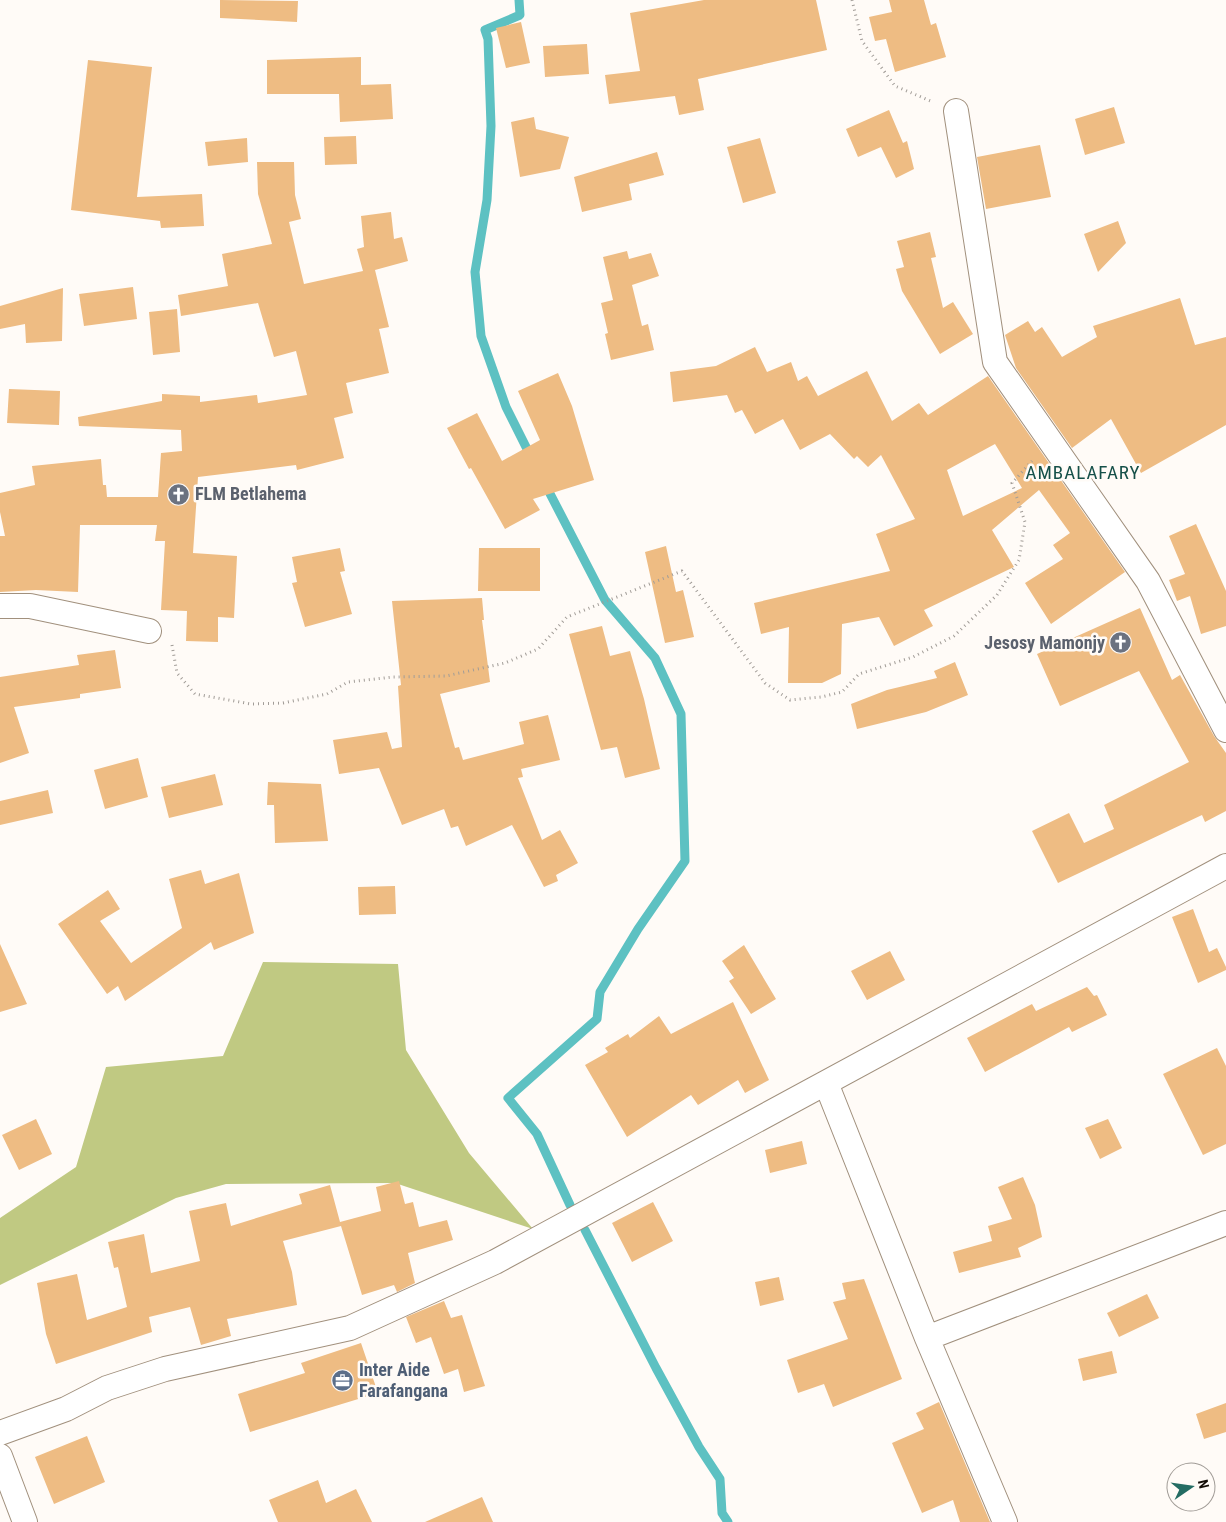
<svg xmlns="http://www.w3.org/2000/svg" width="1226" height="1522" viewBox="0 0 1226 1522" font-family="'Roboto Condensed',sans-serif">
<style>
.forest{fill:#c0c982}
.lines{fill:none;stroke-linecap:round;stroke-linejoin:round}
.stream{stroke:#5dc1c2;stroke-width:9}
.building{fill:#eebc83;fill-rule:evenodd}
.minor-casing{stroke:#a1907d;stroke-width:26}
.path{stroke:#a19c97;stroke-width:3;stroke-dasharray:1 4;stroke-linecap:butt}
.minor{stroke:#fff;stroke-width:24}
.labels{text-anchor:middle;stroke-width:5;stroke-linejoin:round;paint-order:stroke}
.worship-label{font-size:18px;font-weight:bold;fill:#5b616d;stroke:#fffbf7;text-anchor:start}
.service-label{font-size:18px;font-weight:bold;fill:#4e5e75;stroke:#fffbf7;text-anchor:start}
.neighbourhood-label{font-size:19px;letter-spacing:1px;fill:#155049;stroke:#fffbf7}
</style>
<rect width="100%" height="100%" fill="#fffbf7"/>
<path class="forest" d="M 263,962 L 398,964 L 406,1050 L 469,1153 L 533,1229 L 395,1183 L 226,1184 L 176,1198 L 0,1285 L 0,1218 L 76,1167 L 106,1067 L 223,1056 Z"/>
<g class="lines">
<path class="stream" d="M 519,0 L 520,15 L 485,30 L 488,39 L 491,126 L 487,200 L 475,272 L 481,336 L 506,407 L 531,457
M 545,484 L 605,600 L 655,658 L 681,714 L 685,861 L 638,929 L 600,992 L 597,1019 L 508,1098 L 537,1134 L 570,1205
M 585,1230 L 656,1368 L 699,1447 L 720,1479 L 722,1513 L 728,1522"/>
</g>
<path class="building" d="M 220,0 L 298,1 L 297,22 L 220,18 Z
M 704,0 L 816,0 L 827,50 L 698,79 L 704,110 L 679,115 L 675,96 L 609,104 L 605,75 L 640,71 L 630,13 Z
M 889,0 L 924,0 L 931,25 L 936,23 L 946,57 L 895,72 L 886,39 L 875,41 L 869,17 L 892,12 Z
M 521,22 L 530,63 L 506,68 L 496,28 Z
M 587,44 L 589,74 L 545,77 L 543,46 Z
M 361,57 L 361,85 L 391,84 L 393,119 L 340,122 L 339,94 L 267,94 L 267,60 Z
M 88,60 L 152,67 L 137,197 L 202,194 L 204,226 L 161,228 L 160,221 L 71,210 Z
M 1114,107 L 1125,143 L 1085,155 L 1075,119 Z
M 889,110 L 903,143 L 907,141 L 914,169 L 896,178 L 881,147 L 858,157 L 846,129 Z
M 534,117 L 536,129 L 569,137 L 560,169 L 520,177 L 511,122 Z
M 356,136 L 357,164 L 325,165 L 324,137 Z
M 247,138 L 248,162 L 208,166 L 205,142 Z
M 760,138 L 776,193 L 743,203 L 727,147 Z
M 1040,145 L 1051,197 L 986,209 L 977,157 Z
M 657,152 L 664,175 L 629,184 L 632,200 L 582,212 L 574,177 Z
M 257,162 L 294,162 L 295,195 L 301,219 L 289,222 L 304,284 L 363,271 L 357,249 L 364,247 L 361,216 L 391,212 L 394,239 L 402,237 L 408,261 L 375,270 L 389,327 L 379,329 L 389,373 L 346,383 L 353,413 L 334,418 L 344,458 L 297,470 L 296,465 L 198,477 L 193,553 L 237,556 L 234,618 L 218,617 L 218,642 L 186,641 L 187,611 L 161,610 L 165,541 L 155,541 L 157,525 L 80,525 L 78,592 L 36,590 L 0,592 L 0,536 L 5,536 L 0,512 L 0,493 L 35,485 L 32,466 L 101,459 L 103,485 L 106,485 L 107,497 L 158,497 L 161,453 L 182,451 L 181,430 L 79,426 L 78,417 L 162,401 L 162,394 L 200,396 L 200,402 L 257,395 L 258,403 L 307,395 L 296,351 L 274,357 L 258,303 L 181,316 L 178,295 L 228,286 L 222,254 L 272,244 L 258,194 Z
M 1118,221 L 1126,243 L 1098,272 L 1084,234 Z
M 930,232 L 936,257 L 931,258 L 943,308 L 953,302 L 973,334 L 940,354 L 902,291 L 896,269 L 904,267 L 897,241 Z
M 627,251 L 629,259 L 651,253 L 659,276 L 632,285 L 642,326 L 648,324 L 654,350 L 611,360 L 605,334 L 608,333 L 601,303 L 613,300 L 603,257 Z
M 133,287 L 137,319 L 84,326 L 79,294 Z
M 63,288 L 62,341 L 26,343 L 25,324 L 0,329 L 0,306 Z
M 1180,298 L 1195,345 L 1226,337 L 1226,425 L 1141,473 L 1111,419 L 1072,448 L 1016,368 L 1005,335 L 1028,321 L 1035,332 L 1042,327 L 1062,357 L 1097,337 L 1093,326 Z
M 177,309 L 180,352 L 153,355 L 149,312 Z
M 755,347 L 767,372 L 791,362 L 798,381 L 807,376 L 818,396 L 867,371 L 892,421 L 919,403 L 928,415 L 988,376 L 1125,572 L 1051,624 L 1025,583 L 1063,559 L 1053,545 L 1070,533 L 1039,490 L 992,530 L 1014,567 L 924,610 L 933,626 L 894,646 L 879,617 L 842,624 L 841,674 L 822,683 L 788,683 L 789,627 L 761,634 L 754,603 L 890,571 L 876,534 L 915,519 L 881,455 L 868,467 L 857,456 L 854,459 L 830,434 L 800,450 L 783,419 L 755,434 L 742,410 L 735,413 L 727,395 L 673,402 L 670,372 L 716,366 ZM 995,444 L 1022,488 L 963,516 L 947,470 Z
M 558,373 L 572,406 L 594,480 L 533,499 L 540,510 L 505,529 L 471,468 L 469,469 L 447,428 L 477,413 L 502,461 L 540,440 L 518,391 Z
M 9,389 L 60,391 L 59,425 L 7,423 Z
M 1196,524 L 1226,591 L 1226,626 L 1201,634 L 1190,596 L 1177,601 L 1169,580 L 1185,574 L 1169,536 Z
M 666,546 L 676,592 L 683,590 L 694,637 L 665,643 L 645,552 Z
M 340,548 L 345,571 L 340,572 L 352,614 L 305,627 L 292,583 L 297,582 L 292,557 Z
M 479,548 L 540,548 L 540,591 L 478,591 Z
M 482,598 L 484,620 L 482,620 L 490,682 L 440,694 L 455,748 L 459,747 L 463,760 L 524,744 L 519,722 L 548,715 L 560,760 L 521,769 L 523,777 L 518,778 L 542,840 L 560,830 L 578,863 L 556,875 L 558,881 L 544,887 L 512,825 L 466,846 L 458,826 L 451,828 L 444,809 L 402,825 L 379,768 L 339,774 L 333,740 L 387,732 L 392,749 L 402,747 L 398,686 L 401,685 L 392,601 Z
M 1140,608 L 1172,680 L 1180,675 L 1214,736 L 1226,753 L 1226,811 L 1205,822 L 1202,815 L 1058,883 L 1032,831 L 1069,813 L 1084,843 L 1114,829 L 1104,805 L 1189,762 L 1139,671 L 1060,706 L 1037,654 Z
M 602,626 L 610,656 L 630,651 L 644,699 L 660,769 L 625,778 L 617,747 L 601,750 L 569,634 Z
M 115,650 L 121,688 L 80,694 L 80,698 L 14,707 L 29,753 L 0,763 L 0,677 L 79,665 L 77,655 Z
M 955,662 L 968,695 L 926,712 L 857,729 L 851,704 L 887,690 L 937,678 L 934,671 Z
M 138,758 L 148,797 L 105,809 L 94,770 Z
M 215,774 L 223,805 L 169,818 L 161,787 Z
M 268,782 L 321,784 L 328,841 L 275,843 L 274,805 L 267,805 Z
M 48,790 L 53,813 L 0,825 L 0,801 Z
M 201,870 L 205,884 L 239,873 L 254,933 L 214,950 L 211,942 L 125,1001 L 118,986 L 107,994 L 58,924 L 108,890 L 120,909 L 100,921 L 131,963 L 182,928 L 169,879 Z
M 395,886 L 396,914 L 359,915 L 358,887 Z
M 1193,909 L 1209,952 L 1217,948 L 1226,967 L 1226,970 L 1198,983 L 1172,917 Z
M 0,944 L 27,1004 L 0,1012 Z
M 744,945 L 776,999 L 751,1014 L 729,981 L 734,978 L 722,961 Z
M 890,951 L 905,980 L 867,1000 L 851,971 Z
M 1087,987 L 1094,996 L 1097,995 L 1107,1015 L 1072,1032 L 1069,1027 L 985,1072 L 967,1038 L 1032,1004 L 1036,1011 Z
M 733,1002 L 769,1080 L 745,1093 L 738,1080 L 698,1105 L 691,1095 L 627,1137 L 585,1065 L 608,1052 L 605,1048 L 628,1034 L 630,1038 L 659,1016 L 671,1034 Z
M 1217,1048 L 1226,1066 L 1226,1144 L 1203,1155 L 1163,1074 Z
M 36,1119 L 52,1154 L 19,1170 L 2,1135 Z
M 1108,1119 L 1122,1148 L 1100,1159 L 1085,1128 Z
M 802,1141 L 807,1164 L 770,1173 L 765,1150 Z
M 1023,1177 L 1035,1205 L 1042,1237 L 1018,1248 L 1021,1257 L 959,1273 L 953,1252 L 992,1241 L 988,1226 L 1012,1219 L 998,1187 Z
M 399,1181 L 405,1204 L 413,1202 L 419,1227 L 447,1220 L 453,1240 L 408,1253 L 415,1283 L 397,1292 L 394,1285 L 362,1295 L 341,1226 L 283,1241 L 292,1272 L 297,1305 L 227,1319 L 231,1336 L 201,1345 L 190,1307 L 149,1317 L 152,1332 L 56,1364 L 46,1334 L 37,1283 L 77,1274 L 87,1320 L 127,1307 L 118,1267 L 114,1268 L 108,1242 L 144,1234 L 151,1273 L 200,1261 L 189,1211 L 226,1203 L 231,1226 L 302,1204 L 299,1194 L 330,1185 L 340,1222 L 381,1211 L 376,1187 Z
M 653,1202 L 673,1241 L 632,1262 L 612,1223 Z
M 779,1277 L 784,1300 L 760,1306 L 755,1282 Z
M 864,1279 L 902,1379 L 833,1407 L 824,1384 L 798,1393 L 787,1360 L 848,1339 L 833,1302 L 846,1299 L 842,1283 Z
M 1147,1294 L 1159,1318 L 1119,1337 L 1107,1313 Z
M 444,1301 L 451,1318 L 462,1315 L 485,1386 L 464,1392 L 458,1369 L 444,1374 L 431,1337 L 416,1343 L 406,1317 Z
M 361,1343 L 378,1393 L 250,1432 L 238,1394 L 305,1373 L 301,1363 Z
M 1112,1351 L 1117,1373 L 1083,1381 L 1078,1359 Z
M 939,1402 L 990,1522 L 960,1522 L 953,1500 L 922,1513 L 892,1443 L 924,1429 L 916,1413 Z
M 1226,1403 L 1226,1432 L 1204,1439 L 1196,1414 Z
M 87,1436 L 105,1482 L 54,1504 L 35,1457 Z
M 318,1480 L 326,1503 L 356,1489 L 372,1522 L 278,1522 L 269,1500 Z
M 482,1497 L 493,1522 L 425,1522 Z"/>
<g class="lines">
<defs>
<path id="minor" d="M 956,111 L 995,362 L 1148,581 L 1226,730
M 0,606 L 30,606 L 149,631
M 826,1083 L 927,1338 L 1005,1522
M 927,1338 L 1226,1223
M 0,1433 L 66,1409 L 107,1388 L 165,1369 L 350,1328 L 495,1262 L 1226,866
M 0,1456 L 25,1522"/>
</defs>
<use href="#minor" class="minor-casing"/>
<path class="path" d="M 852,0 L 862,41 L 895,86 L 933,102
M 172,645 L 177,673 L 195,694 L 251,704 L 283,703 L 327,694 L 348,682 L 393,677 L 446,676 L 505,663 L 538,649 L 567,617 L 682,571 L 765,683 L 790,700 L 821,697 L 842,692 L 859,674 L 913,657 L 954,636 L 997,595 L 1019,560 L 1025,522 L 1012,483 L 1032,461"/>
<use href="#minor" class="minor"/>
</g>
<defs>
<symbol id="church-disc" viewBox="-11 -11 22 22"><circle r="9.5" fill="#6b7280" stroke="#fffbf7"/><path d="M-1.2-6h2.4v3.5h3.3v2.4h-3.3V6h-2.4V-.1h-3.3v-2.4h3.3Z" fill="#fff"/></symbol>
<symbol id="office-disc" viewBox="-11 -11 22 22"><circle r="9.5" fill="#5c6f8a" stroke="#fffbf7"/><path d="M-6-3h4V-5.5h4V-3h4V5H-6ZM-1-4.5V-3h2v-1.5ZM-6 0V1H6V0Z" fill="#fff"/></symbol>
</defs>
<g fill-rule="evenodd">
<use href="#church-disc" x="166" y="482" width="25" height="25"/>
<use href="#church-disc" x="1108" y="630" width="25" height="25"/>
<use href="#office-disc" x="330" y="1368" width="25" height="25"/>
</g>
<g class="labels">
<g class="worship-label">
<text x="195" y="500">FLM Betlahema</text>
<text x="1105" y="649" text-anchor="end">Jesosy Mamonjy</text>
</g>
<g class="service-label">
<text x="359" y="1376">Inter Aide<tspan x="359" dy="21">Farafangana</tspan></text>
</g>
<g class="neighbourhood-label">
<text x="1083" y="479">AMBALAFARY</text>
</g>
</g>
<g transform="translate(1191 1487) rotate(77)"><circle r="24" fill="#fffbf7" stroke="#a19c97"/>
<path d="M0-4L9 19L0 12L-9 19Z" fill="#246c63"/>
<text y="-8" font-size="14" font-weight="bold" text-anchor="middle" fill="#140d07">N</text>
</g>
</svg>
